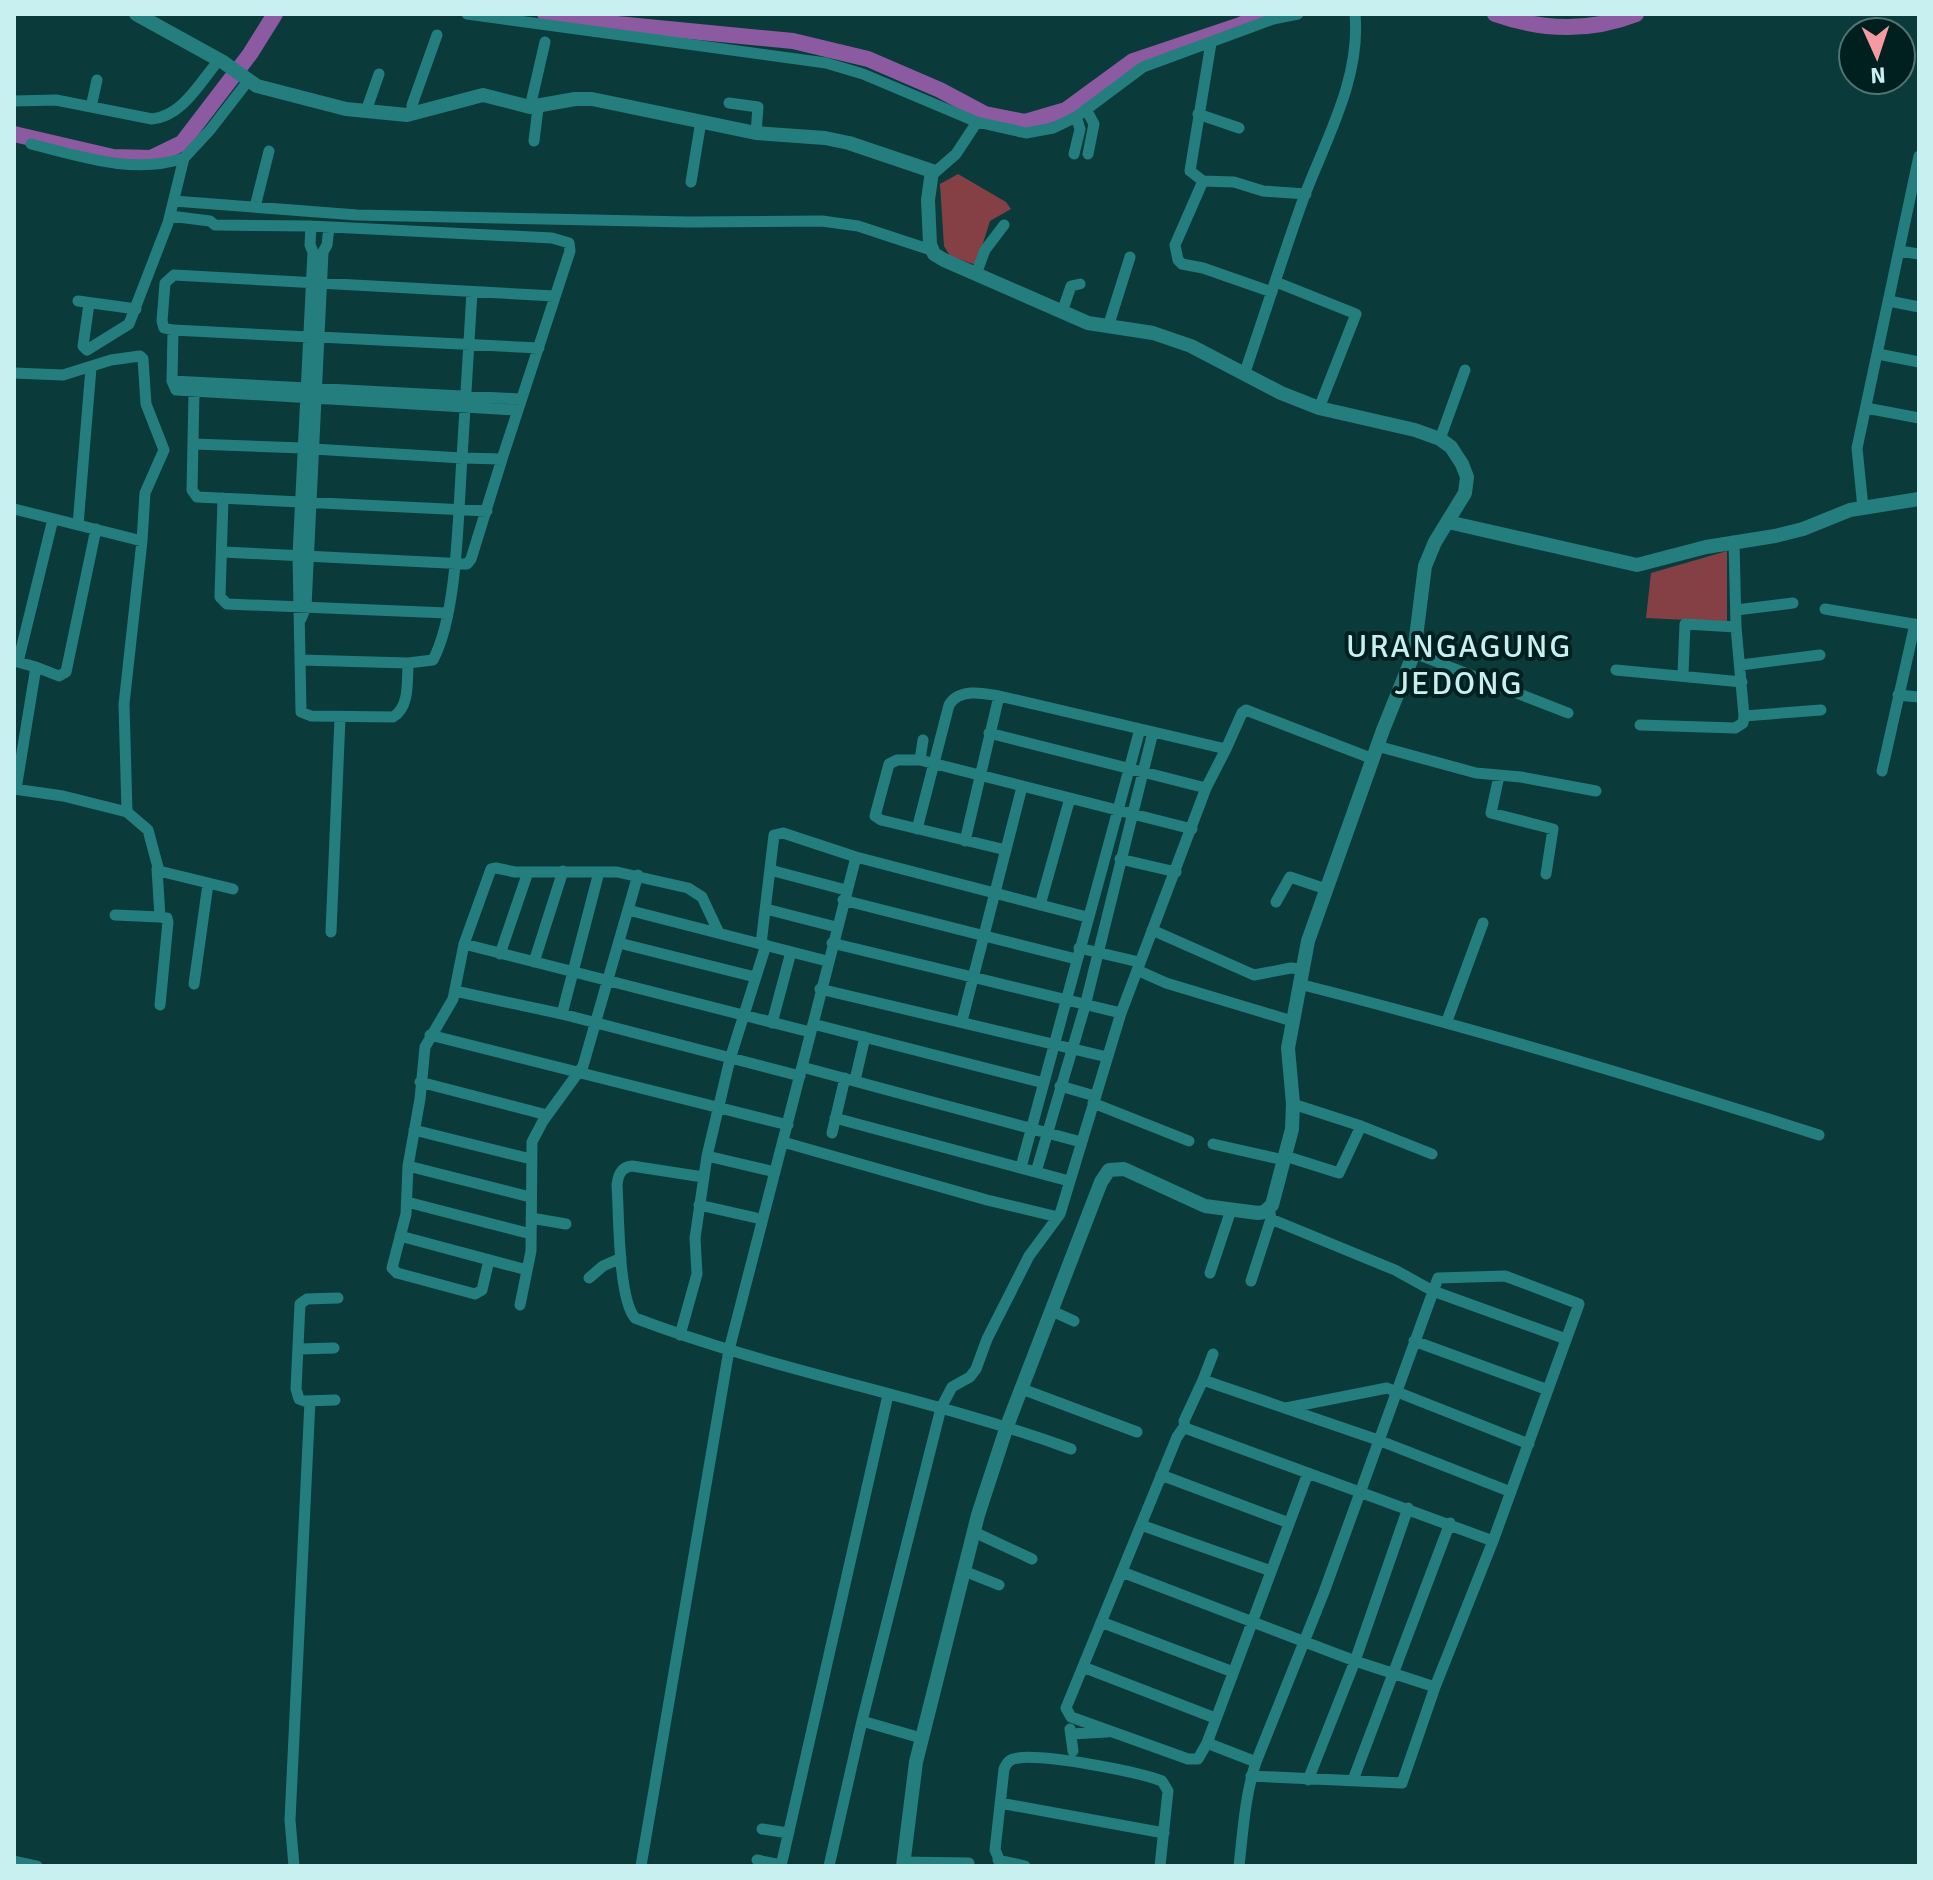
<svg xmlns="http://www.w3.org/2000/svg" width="1933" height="1880" viewBox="0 0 1933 1880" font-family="Signika,sans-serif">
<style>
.green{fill:#854046}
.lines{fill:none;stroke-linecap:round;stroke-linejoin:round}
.river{stroke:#8c5aa0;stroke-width:16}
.minor{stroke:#257e7e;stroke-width:11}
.tertiary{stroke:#257e7e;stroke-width:14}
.labels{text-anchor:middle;stroke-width:8;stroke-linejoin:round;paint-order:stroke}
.quarter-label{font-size:32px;letter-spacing:2px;fill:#c9f0f0;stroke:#002020}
</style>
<rect width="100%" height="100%" fill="#0b3a3b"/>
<path class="green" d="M 958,174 L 1006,202 L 1011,209 L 990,221 L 976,265 L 950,256 L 944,246 L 940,184 Z
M 1727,551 L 1727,622 L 1646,618 L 1651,573 Z"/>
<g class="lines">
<path class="river" d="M 545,14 L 586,21 L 793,41 L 868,59 L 940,90 L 985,114 L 1025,122 L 1066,110 L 1133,61 L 1240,25 L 1264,14
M 1495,14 C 1541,30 1590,32 1636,14
M 14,134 L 113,157 L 151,158 L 182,143 L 250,54 L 275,14"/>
<path class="minor" d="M 467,14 L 826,63 L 863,74 L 977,122
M 1211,43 L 1190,171 L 1203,181 L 1234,182 L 1263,191 L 1306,194
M 14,101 L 56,100 L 152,119 C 183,116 200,82 219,60
M 729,103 L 758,107 L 756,133
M 91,107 L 97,80
M 530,107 L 545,42
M 1086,109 L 1094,124 L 1088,154
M 366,111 L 379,74
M 412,114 L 412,105 L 437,35
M 1198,114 L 1239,128
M 534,141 L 538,108
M 31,144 C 80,156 133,175 184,158
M 1074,154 L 1080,129 L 1076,117
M 933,174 L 956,154 L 977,122 L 1026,133 L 1053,128 L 1076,117 L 1143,67 L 1273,19 L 1298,14
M 1203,181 L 1175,245 L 1178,260 L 1182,264 L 1203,268 L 1272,292
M 691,182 L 701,121
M 174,201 L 357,215 L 688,222 L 822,221 L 858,226 L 931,250
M 255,207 L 269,151
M 170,216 L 210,221 L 215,225 L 311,226 L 552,238 L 569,243 L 570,251 L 502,459 L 462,458 C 458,512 458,613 433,660 L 408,663 L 301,660
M 311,226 L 310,245 L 313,252 L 298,555 L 301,712 L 311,716 L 393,717 C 410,707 407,681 408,663
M 1899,251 L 1919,254
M 976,274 L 985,250 L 1004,225
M 1276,282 L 1356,314 L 1319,408
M 78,301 L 136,309
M 1889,301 L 1919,307
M 89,304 L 83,346 L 87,350 L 129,324 L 168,223 L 184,158 L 210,130 L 248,81
M 1062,312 L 1071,286 L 1080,284
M 1108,327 L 1130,257
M 173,330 L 309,337
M 319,337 L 539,348
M 1878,354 L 1919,362
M 1245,372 C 1265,314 1283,255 1304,197 C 1326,139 1361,78 1355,14
M 14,373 L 63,375 L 111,360 L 140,356 L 143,359 L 146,404 L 164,450 L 145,493 L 142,541
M 172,381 L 520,399
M 194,392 L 192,490 L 197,497 L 487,511
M 1866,408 L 1919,418
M 516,410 L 176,390 L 172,381 L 173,330 L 164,328 L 162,321 L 165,283 L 174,275 L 554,296
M 1440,439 L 1465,370
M 194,444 L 303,448
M 313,449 L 462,458 L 472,292
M 223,498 L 220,597 L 227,604 L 447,613
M 1863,508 L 1857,448 L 1919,156
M 14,509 L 142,541 L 124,704 L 127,812 L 148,830 L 159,871 L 233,889
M 78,525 L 91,368
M 223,552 L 467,564 L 471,559 L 502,459
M 1825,609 L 1919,625
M 1736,610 L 1793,603
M 301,619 L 306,607 L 323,252 L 327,245 L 329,227
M 1414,653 L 1568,713
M 14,661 L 36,667 L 16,789
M 18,662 L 53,519
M 1741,665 L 1820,655
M 36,667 L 59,676 L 66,672 L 96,529
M 1616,670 L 1742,682
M 1683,675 L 1685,624 L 1736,627
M 1898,695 L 1919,697
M 1744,716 L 1821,710
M 1640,725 L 1735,728 L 1743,723 L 1744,716 L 1736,627 L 1734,541
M 989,733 L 1206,788
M 923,740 L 920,760 L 897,760 L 889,764 L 875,816 L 881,820 L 1006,850
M 1377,746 L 1476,773 L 1521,777 L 1596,791
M 1226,749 L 1242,713 L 1246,710 L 1373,759
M 920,760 L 1192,829
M 1882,771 L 1915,624
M 1499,776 L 1491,813 L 1553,829 L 1546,874
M 14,789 L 63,796 L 127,812
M 965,841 L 999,696
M 1120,859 L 1176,872
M 157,869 L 160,917 L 167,918 L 168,922 L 160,1005
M 770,870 L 846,890
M 843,900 L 1076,959
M 1276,902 L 1290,877 L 1326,889
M 1040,905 L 1070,798
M 766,909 L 836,927
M 628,910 L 827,961
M 115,915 L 160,917
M 1152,930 L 1254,975 L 1291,968 L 1302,969
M 331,932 L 340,718
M 619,943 L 755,977
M 832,943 L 1121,1013
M 464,944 L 491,869 L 496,868 L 515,872 L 617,872 L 688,888 L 702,897 L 719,933
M 761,944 L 774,835 L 783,833 L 856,857
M 1079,948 L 1139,962
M 500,954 L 528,872
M 534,962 L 563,871
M 1137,970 L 1166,983 L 1292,1021
M 194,984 L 208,884
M 1299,984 C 1474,1028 1647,1080 1819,1135
M 820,989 L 1107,1057
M 455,991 L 562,1014 L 800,1076
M 562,1014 L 599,872
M 962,1021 L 1022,787
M 1447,1021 L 1483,923
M 772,1023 L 791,952
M 813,1024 L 1044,1083
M 430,1035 L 788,1125
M 802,1067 L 1081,1142
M 855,1080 L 865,1037
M 420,1082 L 547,1115
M 1060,1086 L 1095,1096
M 1093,1103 L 1189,1141
M 1293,1104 L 1361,1126 L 1432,1154
M 835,1118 L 1069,1181
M 414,1130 L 531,1159
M 832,1133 L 845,1078
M 783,1142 L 987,1200 L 1058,1217
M 1213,1144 L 1284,1160
M 707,1156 L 775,1172
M 1285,1156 L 1339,1173 L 1361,1126
M 408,1166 L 530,1197
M 1021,1167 L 1140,729
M 1036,1172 L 1085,1006 L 1153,732
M 703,1177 L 632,1166 C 621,1167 618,1175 617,1185 C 619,1213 618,1299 635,1318 C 777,1372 928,1397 1071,1449
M 407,1202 L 531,1234
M 699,1205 L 761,1219
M 531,1218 L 566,1224
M 1271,1219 L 1395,1270 L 1433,1291 L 1566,1339
M 400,1236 L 527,1270
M 489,1260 L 482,1290 L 475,1294 L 397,1273 L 392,1268 L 406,1214 L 408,1166 L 420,1099 L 425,1047 L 453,999 L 464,944 L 810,1032
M 1210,1273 L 1231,1210
M 589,1278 L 603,1266 L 621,1258
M 1251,1281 L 1271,1219 L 1270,1213
M 520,1305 L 531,1251 L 532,1142 L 543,1121 L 583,1066 L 638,875
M 1052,1311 L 1074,1321
M 680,1335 L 697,1274 L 695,1238 L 707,1156 L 730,1059 L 766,945
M 1414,1341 L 1548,1390
M 299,1349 L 334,1348
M 1203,1380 L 1213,1354
M 1022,1389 L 1137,1432
M 335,1400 L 304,1401 L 299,1399 L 296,1389 L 300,1304 L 307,1299 L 338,1298
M 1286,1408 L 1387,1388 L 1529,1444
M 1184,1427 L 1177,1437 L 1066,1708 L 1071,1717 L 1188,1759 L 1198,1759 L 1207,1743 L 1308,1473
M 1161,1475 L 1289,1523
M 1141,1525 L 1271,1571
M 974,1532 L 1032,1559
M 1493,1541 L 1185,1428 L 1184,1421 L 1203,1380 L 1378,1440 L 1511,1492
M 964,1571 L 999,1585
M 1122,1572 L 1355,1661 L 1435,1687
M 1101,1622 L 1233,1672
M 1083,1667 L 1215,1718
M 862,1721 L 921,1738
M 1070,1729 L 1073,1751
M 1071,1734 L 1107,1732
M 1207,1743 L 1256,1762
M 1308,1780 L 1355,1661 L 1408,1508
M 1353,1780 L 1450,1523
M 1000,1803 L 1164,1833
M 762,1829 L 788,1833
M 757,1860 L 781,1865
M 998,1860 L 1025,1866
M 14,1861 L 37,1866
M 903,1862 L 969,1863
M 294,1866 L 290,1820 L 310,1401
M 641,1866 L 729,1350 L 856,857 L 1087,917
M 781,1866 L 888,1395
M 829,1866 L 862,1721 L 941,1408 L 952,1387 L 970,1377 L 976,1369 L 987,1339 L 1029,1256 L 1060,1214 L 1121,1013 L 1206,788 L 1226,749 L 999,696 C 983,693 959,688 949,705 L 917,829
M 1002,1866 L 995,1850 L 1004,1769 C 1007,1762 1010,1759 1018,1758 C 1045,1754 1135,1771 1162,1781 L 1168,1791 L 1160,1866
M 1239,1866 C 1243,1831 1245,1795 1256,1762 L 1324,1592 L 1438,1278 L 1505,1276 L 1579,1304 L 1493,1541 L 1435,1687 L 1402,1783 L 1251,1776"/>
<path class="tertiary" d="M 136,14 L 223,62 L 257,86 L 346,109 L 407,115 L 483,95 L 530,107 L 575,99 L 592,99 L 756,133 L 825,138 L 849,143 L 932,171 L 928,200 L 930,244 L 934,254 L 944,260 L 1088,323 L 1153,333 L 1191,346 L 1281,393 L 1319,408 L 1415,430 L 1440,439 L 1451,447 L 1462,464 L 1467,477 L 1465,493 L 1435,542 L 1425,566 L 1414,653 L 1383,730 L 1308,941 L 1288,1048 L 1293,1104 L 1292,1129 L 1272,1205 L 1264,1212 L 1258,1213 L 1205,1206 L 1124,1169 L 1109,1170 L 1101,1182 L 1007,1426 L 978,1515 L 916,1762 L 903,1866
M 1448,522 L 1637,565 L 1706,547 L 1775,536 L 1803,529 L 1850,510 L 1919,499"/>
</g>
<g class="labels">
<g class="quarter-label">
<text x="1459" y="657">URANGAGUNG<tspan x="1459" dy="37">JEDONG</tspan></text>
</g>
</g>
<rect width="1933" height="1880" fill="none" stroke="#c9f0f0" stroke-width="32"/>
<g transform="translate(1877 56) rotate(177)"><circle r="38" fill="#002020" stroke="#507373" stroke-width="2"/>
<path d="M0-6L14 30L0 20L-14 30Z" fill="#f49aa0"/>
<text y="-12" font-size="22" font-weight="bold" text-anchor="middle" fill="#c9f0f0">N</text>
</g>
</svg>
